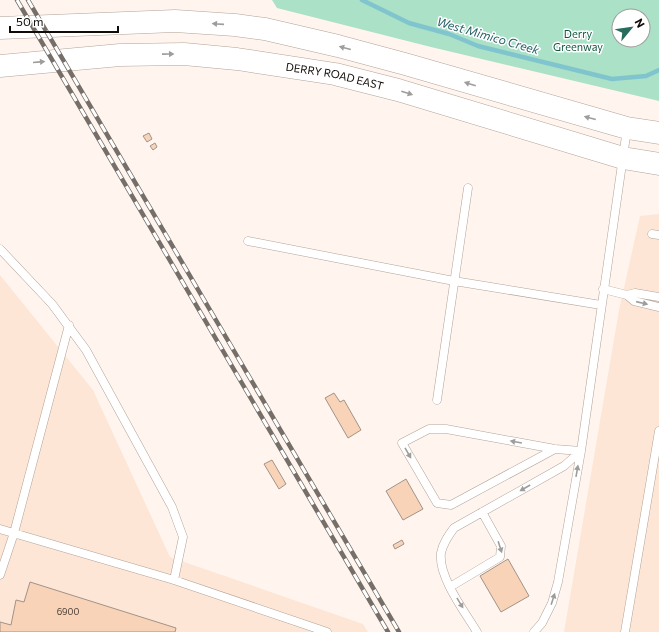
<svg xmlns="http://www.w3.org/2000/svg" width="659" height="632" viewBox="0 0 659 632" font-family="Commissioner,sans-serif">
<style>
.built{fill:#fde6d6}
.green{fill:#aae1c7;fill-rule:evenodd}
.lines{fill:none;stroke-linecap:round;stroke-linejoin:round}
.stream{stroke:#80c5ce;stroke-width:4.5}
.building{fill:#f9d3b7;stroke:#a19389}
.lane-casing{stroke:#b1a398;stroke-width:9}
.secondary-casing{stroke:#b1a398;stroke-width:23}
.lane{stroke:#fff;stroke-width:8}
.secondary{stroke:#fff;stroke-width:22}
.rail-casing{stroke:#766f69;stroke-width:4.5}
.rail{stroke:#fff;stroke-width:3;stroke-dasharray:9;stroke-linecap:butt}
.oneway{fill:#9f9d9c}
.labels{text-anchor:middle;stroke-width:3;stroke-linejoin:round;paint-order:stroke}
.number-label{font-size:9px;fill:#4a3d33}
.park-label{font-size:11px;fill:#0f563d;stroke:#fff}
.street-label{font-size:11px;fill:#100b07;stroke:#fff}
.water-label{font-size:12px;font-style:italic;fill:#276168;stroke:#fff}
</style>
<rect width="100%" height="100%" fill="#fff5ee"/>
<path class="built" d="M 659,214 L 659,632 L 564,632 L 619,310 L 640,216 Z
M 0,275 L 93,390 L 170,557 L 363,624 L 368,632 L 0,632 Z"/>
<path class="green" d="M 272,0 L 659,0 L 659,101 L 431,47 L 277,8 ZM 619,16 L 643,16 L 643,40 L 619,40 Z"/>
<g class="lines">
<path class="stream" d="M 362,0 L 409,23 L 449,34 L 478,46 L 612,79 L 646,76 L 659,70"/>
</g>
<path class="building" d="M 149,133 L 152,139 L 147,142 L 143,136 Z
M 155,143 L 157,147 L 153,150 L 150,146 Z
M 334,393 L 340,402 L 344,400 L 361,430 L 348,438 L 325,398 Z
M 272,460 L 286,484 L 279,489 L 264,464 Z
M 406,479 L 423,509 L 403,520 L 386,491 Z
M 402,540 L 404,544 L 395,549 L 393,545 Z
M 508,559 L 529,596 L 501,612 L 480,576 Z
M 30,582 L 176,628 L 175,632 L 0,632 L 0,622 L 11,625 L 16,600 L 24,602 Z"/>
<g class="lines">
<defs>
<path id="lane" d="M 652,234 L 659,235
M 248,241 L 454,281 L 601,305
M 0,249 L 52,304 L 86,350 L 172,507 L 183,537 L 174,580
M 603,289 L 627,295 L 634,301 L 659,307
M 627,295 L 635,293 L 659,297
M 437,400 L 468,188
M 555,449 L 451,505 L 437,503 L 402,443 L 429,429 L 446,429 L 555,449 L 581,451
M 0,529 L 174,580 L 327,632
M 0,575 L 14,533 L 69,325
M 450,587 L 500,557 L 501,546 L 482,512
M 477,632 C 465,612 438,577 441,553 C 443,543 448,536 454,528 L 564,466 L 581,451
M 534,632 L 542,623 L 552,603 L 558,582 L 581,451 L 627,129
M 625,632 L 659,431"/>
<g id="secondary">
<path d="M 0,28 L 175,21 L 235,25 L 265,29 L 338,46 L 405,64 L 627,128 L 659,133"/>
<path id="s1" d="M 0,66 L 120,55 L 184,54 L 237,59 L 335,74 L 398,90 L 623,158 L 659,164"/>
</g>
</defs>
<use href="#lane" class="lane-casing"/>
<use href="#secondary" class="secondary-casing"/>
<use href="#lane" class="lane"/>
<use href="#secondary" class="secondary"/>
<defs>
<path id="rail" d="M 17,0 L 388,632
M 28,0 L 399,632"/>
</defs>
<use href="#rail" class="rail-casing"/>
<use href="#rail" class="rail"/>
</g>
<defs><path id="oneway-solid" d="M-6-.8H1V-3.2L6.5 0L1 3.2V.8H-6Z"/></defs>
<g class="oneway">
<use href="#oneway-solid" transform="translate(218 24) rotate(-176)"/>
<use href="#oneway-solid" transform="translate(345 48) rotate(-165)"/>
<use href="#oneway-solid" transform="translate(168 54) rotate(-1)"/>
<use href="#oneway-solid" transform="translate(39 62) rotate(-5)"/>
<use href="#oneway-solid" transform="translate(470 84) rotate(-163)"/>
<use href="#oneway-solid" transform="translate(407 93) rotate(18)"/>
<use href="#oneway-solid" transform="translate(590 118) rotate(-165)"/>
<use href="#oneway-solid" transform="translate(642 303) rotate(13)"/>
<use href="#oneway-solid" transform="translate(516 442) rotate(-170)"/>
<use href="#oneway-solid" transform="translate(408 453) rotate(60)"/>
<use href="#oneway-solid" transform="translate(577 471) rotate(-80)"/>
<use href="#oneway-solid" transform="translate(525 488) rotate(150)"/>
<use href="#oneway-solid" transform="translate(500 547) rotate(72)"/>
<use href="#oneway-solid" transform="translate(553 599) rotate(-72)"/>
<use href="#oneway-solid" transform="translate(460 603) rotate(59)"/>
</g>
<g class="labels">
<g class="number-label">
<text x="68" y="615">6900</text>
</g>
<g class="park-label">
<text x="578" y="38">Derry<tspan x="578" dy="13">Greenway</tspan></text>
</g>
<g class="street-label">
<text dy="4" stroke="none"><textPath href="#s1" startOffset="337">DERRY ROAD EAST</textPath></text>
</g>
<g class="water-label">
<text transform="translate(488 36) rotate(16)" y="4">West Mimico Creek</text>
</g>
</g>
<g transform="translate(631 28) rotate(61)"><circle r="19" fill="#ffffff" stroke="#9f9d9c"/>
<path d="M0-3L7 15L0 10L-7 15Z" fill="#296b5c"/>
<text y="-6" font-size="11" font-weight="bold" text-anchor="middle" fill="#100b07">N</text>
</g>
<path d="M10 26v6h108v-6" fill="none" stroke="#100b07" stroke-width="2"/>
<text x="16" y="26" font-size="12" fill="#100b07" stroke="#ffffff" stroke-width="3" paint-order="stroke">50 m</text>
</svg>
